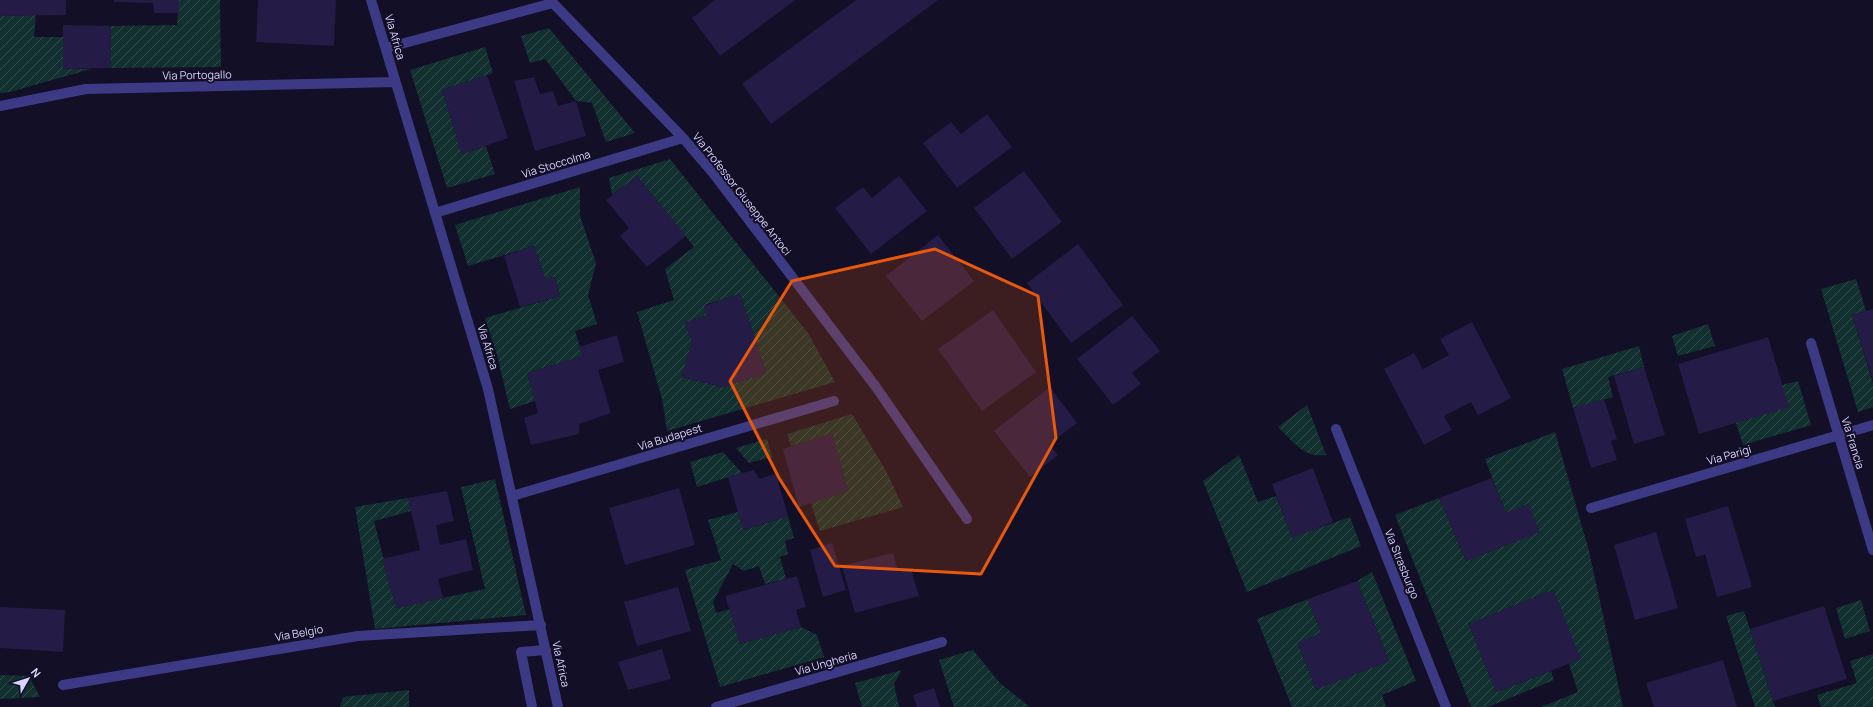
<svg xmlns="http://www.w3.org/2000/svg" width="1873" height="707" viewBox="0 0 1873 707" font-family="Manrope,sans-serif">
<style>
.garden{fill:url(#garden-furrows);fill-rule:evenodd}
.building{fill:#241b47}
.lines{fill:none;stroke-linecap:round;stroke-linejoin:round}
.lane{stroke:#3d3a85;stroke-width:10}
.street{stroke:#3d3a85;stroke-width:10}
.marked{fill:#e8590c;fill-opacity:0.2;stroke:#e8590c;stroke-width:3;stroke-linejoin:round}
.labels{text-anchor:middle;stroke-width:4;stroke-linejoin:round;paint-order:stroke}
.street-label{font-size:11px;fill:#d9d4ff;stroke:#130f26}
</style>
<defs>
<pattern id="garden-furrows" width="10" height="10" patternUnits="userSpaceOnUse"><rect width="10" height="10" fill="#12302f"/><path d="M-1 1l2-2M0 10L10 0M9 11l2-2" fill="none" stroke="#344d4e"/></pattern>
</defs>
<rect width="100%" height="100%" fill="#130f26"/>
<path class="garden" d="M 179,0 L 220,0 L 221,67 L 110,68 L 111,26 L 177,25 Z
M 36,15 L 34,37 L 63,37 L 63,69 L 91,69 L 10,92 L 0,93 L 0,16 Z
M 549,28 L 635,133 L 606,142 L 592,103 L 576,101 L 545,59 L 530,63 L 521,36 Z
M 485,47 L 493,73 L 442,90 L 462,154 L 486,146 L 495,174 L 447,188 L 410,70 Z
M 670,159 L 808,333 L 835,382 L 667,431 L 662,399 L 637,312 L 674,300 L 665,269 L 694,247 L 637,176 L 612,195 L 609,178 ZM 740,294 L 766,373 L 723,387 L 682,377 L 692,342 L 685,323 L 707,315 L 705,305 Z
M 580,187 L 580,216 L 596,263 L 588,295 L 597,324 L 575,331 L 583,356 L 527,373 L 535,401 L 510,409 L 497,355 L 485,318 L 560,296 L 555,277 L 545,279 L 534,246 L 468,266 L 455,225 Z
M 1856,279 L 1866,311 L 1852,315 L 1873,383 L 1873,407 L 1858,412 L 1821,289 Z
M 1708,324 L 1715,346 L 1678,356 L 1672,336 Z
M 1639,346 L 1644,367 L 1608,377 L 1613,397 L 1573,408 L 1562,369 Z
M 1798,381 L 1811,425 L 1743,445 L 1736,423 L 1782,385 Z
M 1307,405 L 1326,455 C 1303,458 1294,442 1278,427 Z
M 852,414 L 886,471 L 903,507 L 820,531 L 811,503 L 848,491 L 832,434 L 791,446 L 787,434 Z
M 1555,432 L 1589,551 L 1623,707 L 1541,707 L 1578,692 L 1569,664 L 1580,659 L 1553,590 L 1469,624 L 1496,692 L 1551,671 L 1554,680 L 1488,707 L 1471,707 L 1395,515 L 1439,498 L 1466,561 L 1539,532 L 1528,504 L 1506,513 L 1485,459 Z
M 767,439 L 772,457 L 749,463 L 736,448 Z
M 723,452 L 742,473 L 697,487 L 690,462 Z
M 1239,455 L 1258,502 L 1276,496 L 1292,537 L 1350,517 L 1361,546 L 1247,592 L 1203,481 Z
M 495,479 L 526,615 L 375,629 L 355,507 L 408,498 L 411,511 L 374,521 L 396,608 L 485,589 L 461,487 Z
M 738,512 L 744,530 L 788,516 L 794,538 L 785,541 L 788,554 L 780,557 L 786,579 L 765,584 L 759,566 L 744,571 L 733,564 L 713,602 L 716,613 L 730,609 L 740,644 L 801,627 L 817,635 L 824,657 L 720,687 L 685,570 L 721,560 L 708,520 Z
M 1372,572 L 1416,681 L 1382,695 L 1386,707 L 1292,707 L 1257,619 L 1308,599 L 1321,633 L 1298,643 L 1316,689 L 1389,661 L 1357,581 Z
M 1861,600 L 1870,631 L 1845,639 L 1836,608 Z
M 1744,611 L 1775,707 L 1755,707 L 1726,616 Z
M 973,650 L 1000,683 L 1030,707 L 954,707 L 939,660 Z
M 1873,654 L 1873,707 L 1821,707 L 1817,695 L 1857,683 L 1850,661 Z
M 902,670 L 894,684 L 899,707 L 862,707 L 855,683 Z
M 0,675 L 29,676 L 40,697 L 0,699 Z
M 409,690 L 409,707 L 340,707 L 343,697 Z"/>
<path class="building" d="M 0,0 L 66,0 L 66,15 L 0,16 Z
M 114,0 L 179,0 L 179,13 L 154,13 L 153,3 L 114,2 Z
M 258,0 L 336,0 L 334,46 L 256,42 Z
M 715,0 L 795,0 L 720,56 L 692,18 Z
M 856,0 L 938,0 L 771,124 L 742,84 Z
M 63,25 L 111,26 L 110,68 L 63,69 Z
M 487,75 L 508,138 L 462,154 L 442,90 Z
M 534,77 L 540,94 L 553,91 L 558,106 L 576,101 L 586,136 L 535,151 L 514,81 Z
M 987,114 L 1012,147 L 957,188 L 923,143 L 951,122 L 961,134 Z
M 1024,171 L 1062,222 L 1012,259 L 974,208 Z
M 637,176 L 686,236 L 647,267 L 620,236 L 629,228 L 606,200 Z
M 899,176 L 927,211 L 871,254 L 835,208 L 863,187 L 872,198 Z
M 938,235 L 974,281 L 922,321 L 886,276 Z
M 1078,244 L 1123,305 L 1071,343 L 1027,283 Z
M 534,246 L 545,279 L 555,277 L 560,296 L 520,307 L 504,256 Z
M 740,294 L 766,373 L 723,387 L 682,377 L 692,342 L 685,323 L 707,315 L 704,306 Z
M 1873,309 L 1873,381 L 1852,315 Z
M 993,310 L 1036,372 L 982,411 L 938,349 Z
M 1132,316 L 1160,351 L 1132,373 L 1141,384 L 1113,405 L 1077,359 Z
M 1472,322 L 1511,398 L 1478,415 L 1471,402 L 1444,416 L 1452,430 L 1424,445 L 1384,369 L 1414,353 L 1423,369 L 1449,355 L 1440,339 Z
M 617,335 L 624,362 L 598,370 L 611,413 L 579,424 L 579,434 L 531,445 L 524,418 L 538,413 L 527,373 L 583,356 L 579,347 Z
M 1768,337 L 1789,407 L 1699,434 L 1678,364 Z
M 1644,367 L 1665,435 L 1634,444 L 1614,376 Z
M 1050,387 L 1077,423 L 1049,444 L 1058,455 L 1030,477 L 994,431 Z
M 1604,399 L 1617,439 L 1611,441 L 1617,460 L 1591,468 L 1573,408 Z
M 832,433 L 848,491 L 799,507 L 783,449 Z
M 1313,468 L 1333,522 L 1292,538 L 1272,484 Z
M 754,470 L 759,479 L 776,474 L 788,516 L 743,530 L 728,477 Z
M 1492,478 L 1506,513 L 1528,504 L 1540,532 L 1466,561 L 1439,498 Z
M 679,488 L 695,545 L 625,565 L 609,508 Z
M 447,491 L 454,521 L 436,525 L 440,545 L 466,539 L 473,570 L 438,579 L 443,598 L 396,608 L 382,559 L 420,550 L 408,498 Z
M 1728,506 L 1752,587 L 1717,597 L 1705,554 L 1696,557 L 1685,519 Z
M 1656,532 L 1678,608 L 1635,620 L 1614,545 Z
M 832,543 L 846,590 L 823,597 L 810,550 Z
M 893,553 L 898,572 L 911,569 L 919,596 L 855,613 L 842,566 Z
M 797,576 L 806,607 L 796,610 L 801,627 L 740,644 L 725,596 Z
M 1357,581 L 1389,661 L 1316,689 L 1298,643 L 1321,633 L 1308,599 Z
M 678,587 L 691,631 L 637,646 L 624,602 Z
M 1553,590 L 1581,659 L 1496,692 L 1469,624 Z
M 1824,606 L 1847,679 L 1773,701 L 1750,629 Z
M 0,607 L 65,610 L 63,652 L 0,648 Z
M 662,649 L 671,679 L 628,690 L 618,662 Z
M 1723,660 L 1737,707 L 1654,707 L 1646,683 Z
M 934,688 L 940,707 L 917,707 L 913,695 Z"/>
<g class="lines">
<path class="lane" d="M 532,707 L 521,652 L 546,650"/>
<path class="street" d="M 371,0 L 488,389 L 558,707
M 386,48 L 553,3 L 683,138 L 713,173 L 876,387 L 967,519
M 0,106 L 86,89 L 395,82
M 435,213 L 683,138
M 1811,343 L 1873,550
M 1336,429 L 1446,707
M 512,496 L 834,401
M 1591,508 L 1873,425
M 63,685 L 358,636 L 541,625
M 716,707 L 942,642"/>
</g>
<path class="marked" d="M 935,249 L 1038,296 L 1056,438 L 981,574 L 835,566 L 779,478 L 730,381 L 792,281 Z"/>
<g class="labels">
<g class="street-label">
<text transform="translate(395 37) rotate(74)" y="4">Via Africa</text>
<text transform="translate(197 75) rotate(-1)" y="4">Via Portogallo</text>
<text transform="translate(556 164) rotate(-17)" y="4">Via Stoccolma</text>
<text transform="translate(742 194) rotate(52)" y="4">Via Professor Giuseppe Antoci</text>
<text transform="translate(488 347) rotate(73)" y="4">Via Africa</text>
<text transform="translate(670 437) rotate(-17)" y="4">Via Budapest</text>
<text transform="translate(1853 443) rotate(73)" y="4">Via Francia</text>
<text transform="translate(1729 455) rotate(-16)" y="4">Via Parigi</text>
<text transform="translate(1402 564) rotate(68)" y="4">Via Strasburgo</text>
<text transform="translate(299 633) rotate(-10)" y="4">Via Belgio</text>
<text transform="translate(826 663) rotate(-16)" y="4">Via Ungheria</text>
<text transform="translate(561 664) rotate(78)" y="4">Via Africa</text>
</g>
</g>
<g transform="translate(28 679) rotate(51)" stroke="#130f26" stroke-width="3" paint-order="stroke">
<path d="M0-3L7 15L0 10L-7 15Z" fill="#d9d4ff"/>
<text y="-6" font-size="11" font-weight="bold" text-anchor="middle" fill="#d9d4ff">N</text>
</g>
</svg>
